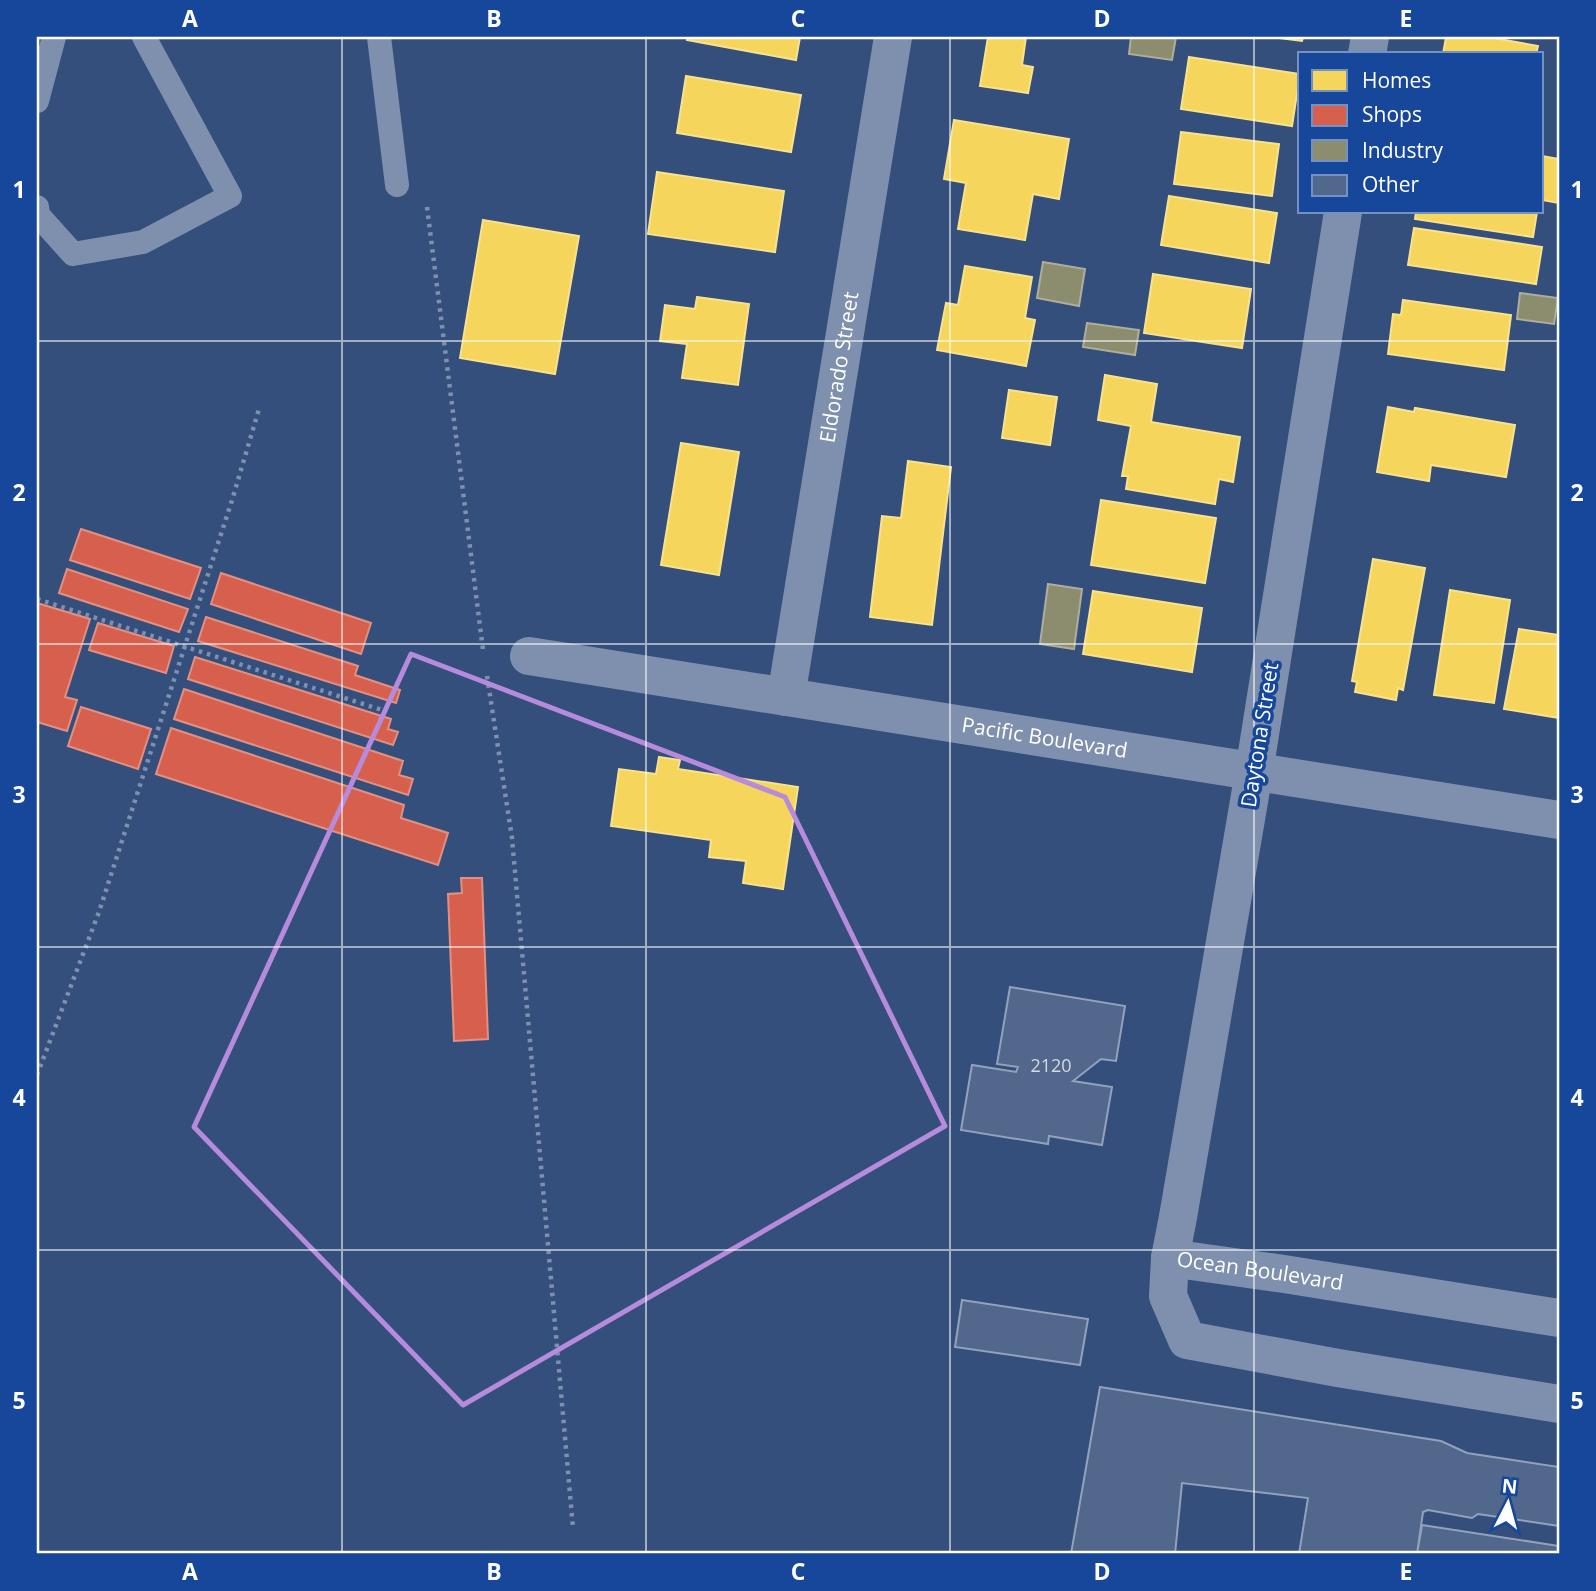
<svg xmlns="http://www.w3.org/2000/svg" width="1596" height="1591" viewBox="0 0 1596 1591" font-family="'Open Sans',sans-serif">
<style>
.homes{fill:#f6d55c;stroke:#f9e28d;stroke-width:2}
.shops{fill:#d6604d;stroke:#e29082;stroke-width:2}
.industry{fill:#8c8c6e;stroke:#aeae9a;stroke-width:2}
.building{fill:#51678b;stroke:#93a2bb;stroke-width:2}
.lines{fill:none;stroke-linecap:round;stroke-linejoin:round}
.path{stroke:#7f90ae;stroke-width:4.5;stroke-dasharray:3.5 5;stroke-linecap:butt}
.lane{stroke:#7f90ae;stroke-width:24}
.street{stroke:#7f90ae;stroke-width:38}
.marked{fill:none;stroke:#b68bdc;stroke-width:5;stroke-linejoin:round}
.grid{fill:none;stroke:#fff;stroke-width:2;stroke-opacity:0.55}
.labels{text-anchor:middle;stroke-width:7;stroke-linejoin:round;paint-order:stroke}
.number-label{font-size:18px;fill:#d4d9e2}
.street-label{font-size:21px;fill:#fff;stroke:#16479a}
.neatline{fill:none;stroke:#fff;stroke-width:2.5}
.grid-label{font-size:23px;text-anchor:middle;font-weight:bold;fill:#fff}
</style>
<rect width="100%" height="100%" fill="#344f7c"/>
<path class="homes" d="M 688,37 L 800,37 L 796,60 L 687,40 Z
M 988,37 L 1026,37 L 1022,65 L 1033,67 L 1028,93 L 980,86 Z
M 1271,37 L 1303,37 L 1302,41 Z
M 1446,37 L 1488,37 L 1538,46 L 1536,54 L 1443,54 Z
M 1189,57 L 1300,74 L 1292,126 L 1181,109 Z
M 686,76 L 801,95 L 791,152 L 677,133 Z
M 954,120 L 1069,139 L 1059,199 L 1033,194 L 1025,240 L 958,229 L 966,183 L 944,179 Z
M 1181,132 L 1279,144 L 1272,196 L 1174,184 Z
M 1542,156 L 1559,159 L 1559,203 L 1542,200 Z
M 657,172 L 784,191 L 775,252 L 648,234 Z
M 1169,196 L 1277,213 L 1269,263 L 1161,245 Z
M 1416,212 L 1537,212 L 1533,237 L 1415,219 Z
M 483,220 L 579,236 L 555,374 L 460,358 Z
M 1414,228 L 1542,247 L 1536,284 L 1408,265 Z
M 965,266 L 1032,277 L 1025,318 L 1035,320 L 1026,366 L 937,350 L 946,303 L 958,305 Z
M 1153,274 L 1251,289 L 1242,348 L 1144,333 Z
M 697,297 L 749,304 L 738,385 L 682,378 L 687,344 L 660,341 L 665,305 L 695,309 Z
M 1403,300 L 1511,315 L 1504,370 L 1388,354 L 1393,314 L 1401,315 Z
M 1105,375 L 1157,384 L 1151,422 L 1240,437 L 1233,482 L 1219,479 L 1215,504 L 1126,489 L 1128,476 L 1122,476 L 1131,426 L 1098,420 Z
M 1009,390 L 1057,397 L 1050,445 L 1002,438 Z
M 1388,407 L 1414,412 L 1415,408 L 1515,425 L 1506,477 L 1431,465 L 1429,481 L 1377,472 Z
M 681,443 L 739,452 L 719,575 L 661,565 Z
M 908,461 L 951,467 L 932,625 L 870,617 L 882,516 L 901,518 Z
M 1101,500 L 1216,518 L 1205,583 L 1091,565 Z
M 1373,559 L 1425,568 L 1403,690 L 1398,688 L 1396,700 L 1355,692 L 1357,682 L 1352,681 Z
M 1450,590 L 1510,600 L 1494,703 L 1434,695 Z
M 1093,591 L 1202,608 L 1192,672 L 1083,654 Z
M 1519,629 L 1559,635 L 1559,718 L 1504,709 Z
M 659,757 L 680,760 L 678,769 L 798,787 L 783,889 L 743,883 L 746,861 L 709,857 L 711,840 L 611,826 L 619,769 L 656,774 Z"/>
<path class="shops" d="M 81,529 L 201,568 L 190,599 L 70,560 Z
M 67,569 L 188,609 L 179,632 L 59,593 Z
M 221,573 L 371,623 L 361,654 L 211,604 Z
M 37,603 L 90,619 L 65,697 L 77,700 L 67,731 L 37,722 Z
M 206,617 L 358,666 L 355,675 L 400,690 L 396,703 L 198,641 Z
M 98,623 L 174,646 L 166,673 L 89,650 Z
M 195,657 L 391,719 L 388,729 L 398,732 L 393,745 L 188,679 Z
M 184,689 L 403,761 L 399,775 L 413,779 L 408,795 L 174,719 Z
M 81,707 L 151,729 L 138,769 L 68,746 Z
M 171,728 L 404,805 L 401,818 L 448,833 L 438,865 L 156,774 Z
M 461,878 L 482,878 L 488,1039 L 454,1041 L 448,894 L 462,893 Z"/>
<path class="industry" d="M 1131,37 L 1176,37 L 1172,60 L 1129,54 Z
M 1043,262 L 1085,269 L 1079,306 L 1037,298 Z
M 1520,293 L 1558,298 L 1554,324 L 1517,319 Z
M 1087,323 L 1139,330 L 1135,355 L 1083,347 Z
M 1048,584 L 1082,589 L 1074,649 L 1040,644 Z"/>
<path class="building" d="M 1010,987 L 1125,1006 L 1116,1061 L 1101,1059 L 1073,1081 L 1112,1087 L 1102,1145 L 1049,1136 L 1048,1144 L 961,1130 L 972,1065 L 1016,1072 L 1018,1067 L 997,1064 Z
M 962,1300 L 1088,1319 L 1080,1365 L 955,1347 Z
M 1100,1387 L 1441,1441 L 1467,1453 L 1559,1467 L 1559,1526 L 1478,1514 L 1472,1518 L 1428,1510 L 1423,1512 L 1417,1554 L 1299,1554 L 1308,1498 L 1182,1483 L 1175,1554 L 1071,1554 Z
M 1422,1525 L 1559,1546 L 1559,1554 L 1417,1554 Z"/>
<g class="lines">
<path class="path" d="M 427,207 L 483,650
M 37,599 L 385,711
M 487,676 L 512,838 L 573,1528
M 37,1075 L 99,912 L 233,497 L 259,409"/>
<path class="lane" d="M 379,37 L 397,185
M 37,101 L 54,37
M 37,207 L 38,215 L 73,254 L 143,242 L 230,196 L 144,37"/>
<g class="street">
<path d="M 1367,54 L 1370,37"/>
<path d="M 1343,212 L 1254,772 L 1178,1217 L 1170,1258 L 1168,1296 L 1187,1340 L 1338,1368 L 1559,1404"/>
<path id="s1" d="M 529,656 L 1559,820"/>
<path id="s2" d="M 786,697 L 893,37"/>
<path id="s3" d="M 1170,1258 L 1284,1274 L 1559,1318"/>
</g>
</g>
<path class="marked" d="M 411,654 L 785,797 L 945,1126 L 463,1405 L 194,1127 Z"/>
<path class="grid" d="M 342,37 L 342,1554M 646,37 L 646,1554M 950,37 L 950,1554M 1254,37 L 1254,1554M 37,341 L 1559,341M 37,644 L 1559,644M 37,947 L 1559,947M 37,1250 L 1559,1250"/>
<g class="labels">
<g class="number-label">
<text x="1051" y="1072">2120</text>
</g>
<g class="street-label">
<text dy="7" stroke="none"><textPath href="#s2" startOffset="334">Eldorado Street</textPath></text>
<text transform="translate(1260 735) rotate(-81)" y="7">Daytona Street</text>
<text dy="7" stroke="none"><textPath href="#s1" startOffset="522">Pacific Boulevard</textPath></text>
<text dy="7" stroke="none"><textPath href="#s3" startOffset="91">Ocean Boulevard</textPath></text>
</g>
</g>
<rect width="1596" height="1591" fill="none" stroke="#16479a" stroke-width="77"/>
<rect x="1298" y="52" width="245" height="161" fill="#16479a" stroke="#7391c2" stroke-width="2"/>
<rect x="1312" y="70" width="35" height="21" fill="#f6d55c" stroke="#7391c2" stroke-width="2"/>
<text x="1362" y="88" font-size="21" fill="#ffffff">Homes</text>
<rect x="1312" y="105" width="35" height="21" fill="#d6604d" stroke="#7391c2" stroke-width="2"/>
<text x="1362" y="122" font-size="21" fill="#ffffff">Shops</text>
<rect x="1312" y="140" width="35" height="21" fill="#8c8c6e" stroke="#7391c2" stroke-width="2"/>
<text x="1362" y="158" font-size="21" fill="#ffffff">Industry</text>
<rect x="1312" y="175" width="35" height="21" fill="#51678b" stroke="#7391c2" stroke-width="2"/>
<text x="1362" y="192" font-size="21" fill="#ffffff">Other</text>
<g transform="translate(1508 1503) rotate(6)" stroke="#16479a" stroke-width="5" paint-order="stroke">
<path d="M0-5L12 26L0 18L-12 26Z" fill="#ffffff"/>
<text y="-10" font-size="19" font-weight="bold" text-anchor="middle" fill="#ffffff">N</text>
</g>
<rect x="38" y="38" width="1520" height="1514" class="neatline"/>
<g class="grid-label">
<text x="190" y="27">A</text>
<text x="494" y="27">B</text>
<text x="798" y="27">C</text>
<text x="1102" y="27">D</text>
<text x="1406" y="27">E</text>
<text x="19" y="198">1</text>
<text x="1577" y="198">1</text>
<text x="19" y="501">2</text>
<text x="1577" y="501">2</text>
<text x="19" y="803">3</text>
<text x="1577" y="803">3</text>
<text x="19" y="1106">4</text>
<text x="1577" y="1106">4</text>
<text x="19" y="1409">5</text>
<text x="1577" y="1409">5</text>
<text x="190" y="1580">A</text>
<text x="494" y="1580">B</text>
<text x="798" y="1580">C</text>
<text x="1102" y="1580">D</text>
<text x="1406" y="1580">E</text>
</g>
</svg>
